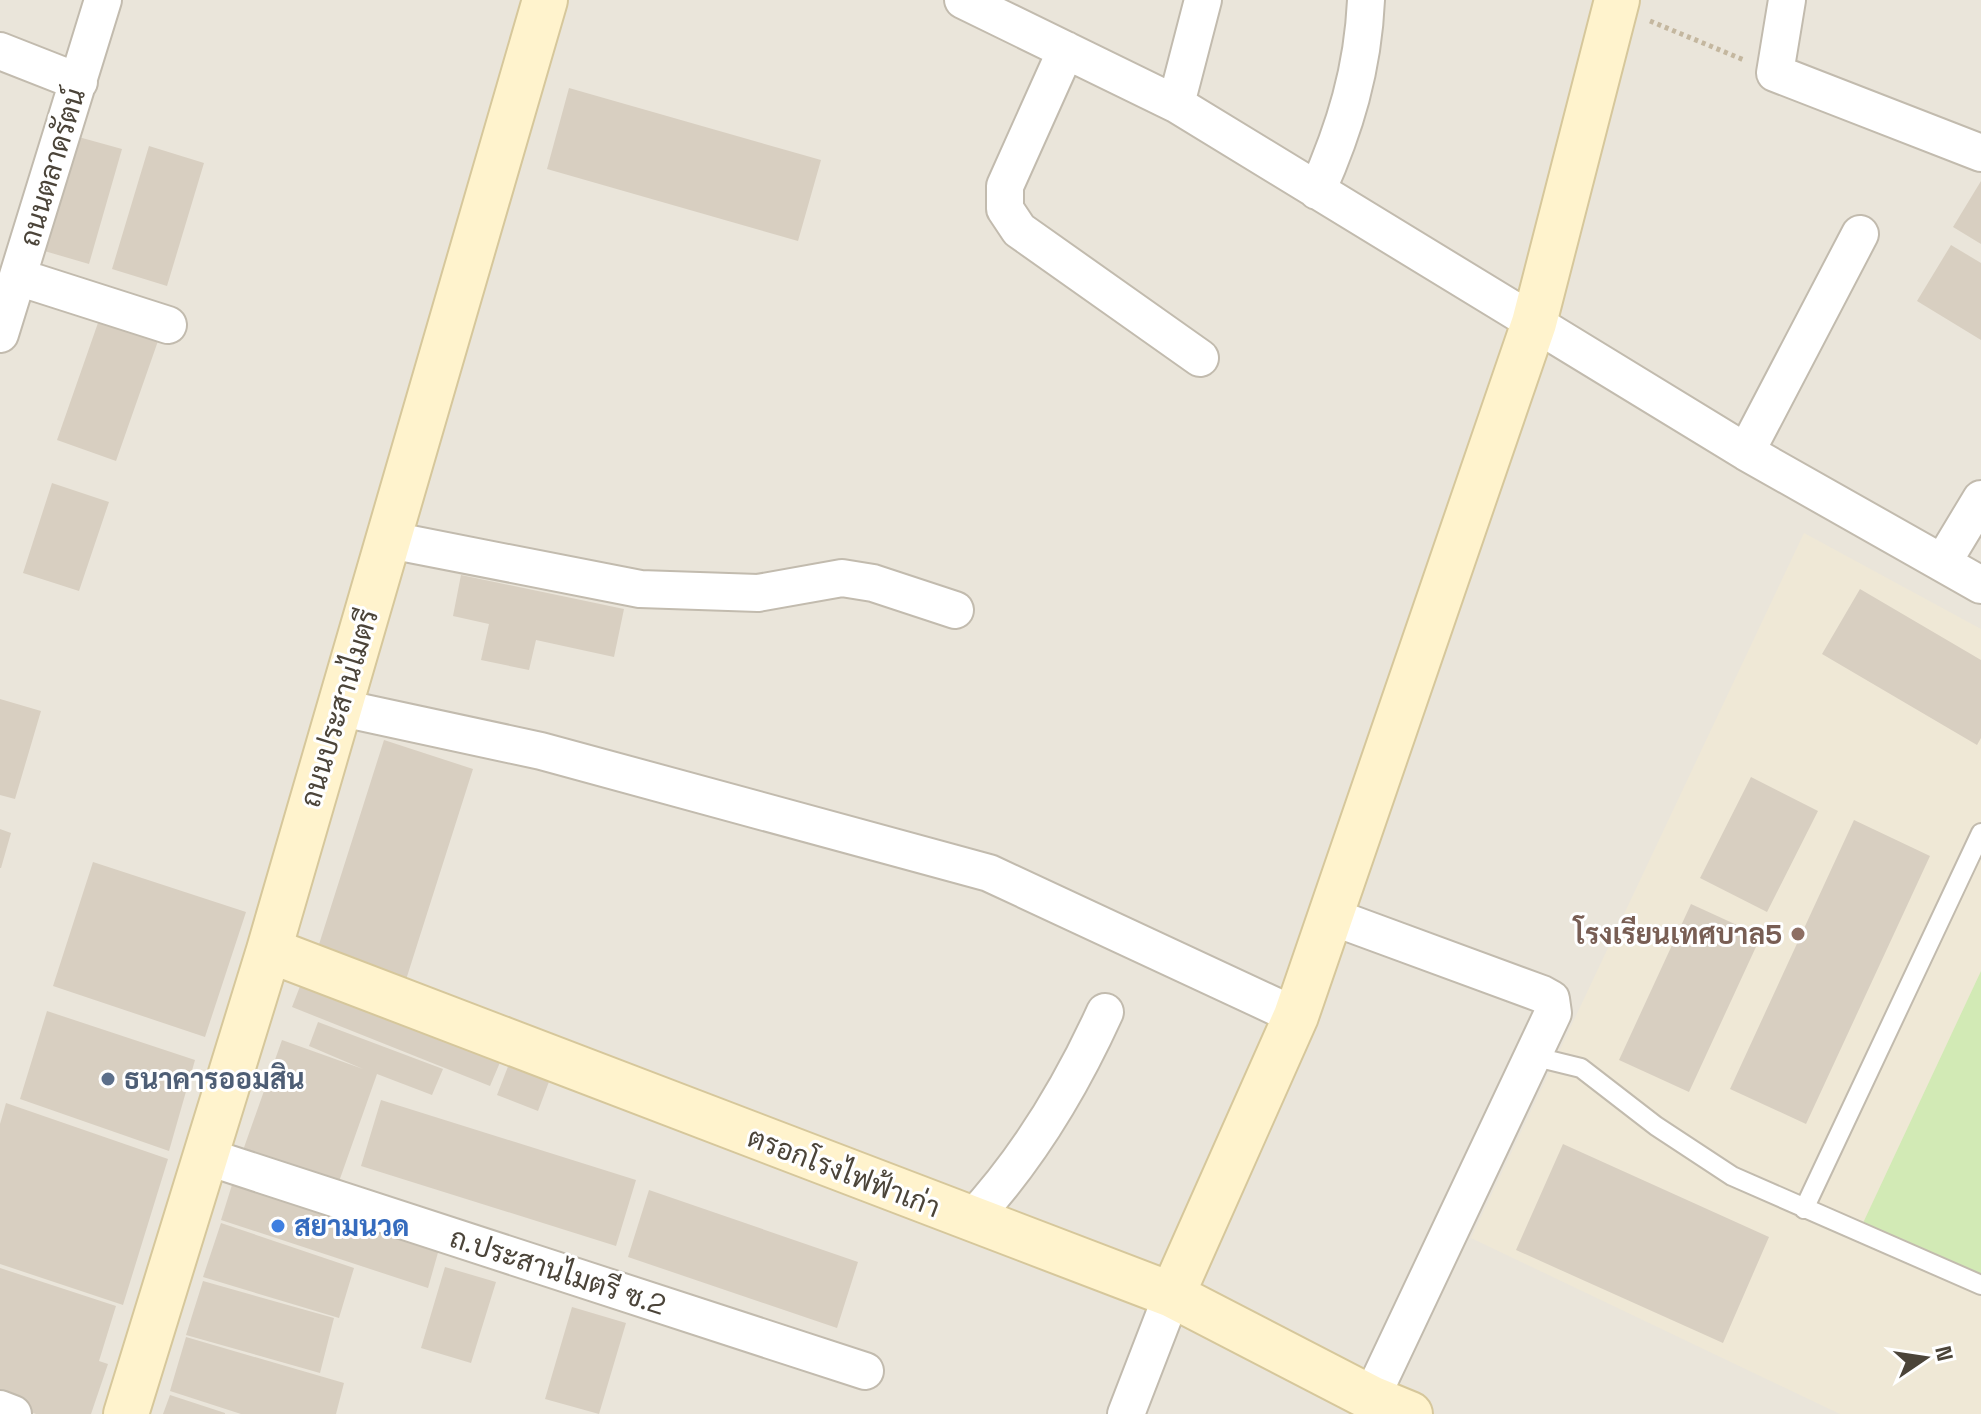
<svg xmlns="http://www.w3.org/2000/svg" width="1981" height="1414" viewBox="0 0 1981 1414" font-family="'Space Grotesk',Sarabun,sans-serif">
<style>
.residential{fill:#eae5da}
.education{fill:#efe8d6}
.green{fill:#d2eab5}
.building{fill:#d8cfc1}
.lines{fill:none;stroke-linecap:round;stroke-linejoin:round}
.lane-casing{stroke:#c2bbae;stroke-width:22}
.street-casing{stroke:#c2bbae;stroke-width:40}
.secondary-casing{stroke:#d6c79b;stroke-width:48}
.path{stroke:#c4b79f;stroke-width:5;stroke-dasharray:4 4;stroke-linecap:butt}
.lane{stroke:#fff;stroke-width:18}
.street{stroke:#fff;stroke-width:36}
.secondary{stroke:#fff3cd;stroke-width:44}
.education-dot{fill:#8d6e63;stroke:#fff;stroke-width:3}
.service-dot{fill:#5c6f8a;stroke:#fff;stroke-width:3}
.shop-dot{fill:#3f7fe0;stroke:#fff;stroke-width:3}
.labels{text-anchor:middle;stroke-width:6;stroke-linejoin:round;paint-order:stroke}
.street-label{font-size:28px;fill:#4b4439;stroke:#fff}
.education-label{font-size:28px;font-weight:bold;fill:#785e54;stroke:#fff;text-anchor:end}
.service-label{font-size:28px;font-weight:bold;fill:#4e5e75;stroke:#fff;text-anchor:start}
.shop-label{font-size:28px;font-weight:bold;fill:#366cbe;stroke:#fff;text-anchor:start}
</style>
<rect width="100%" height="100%" fill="#f6f3ec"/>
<path class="residential" d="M 0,0 L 1981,0 L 1981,1414 L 0,1414 Z"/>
<path class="education" d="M 1804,533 L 1981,629 L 1981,1414 L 1840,1414 L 1471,1238 Z"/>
<path class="green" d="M 1981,971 L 1981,1279 L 1863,1223 Z"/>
<path class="building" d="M 569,88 L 821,160 L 798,241 L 547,169 Z
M 75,136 L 122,149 L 89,264 L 41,250 Z
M 149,146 L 204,163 L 167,286 L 112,269 Z
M 1981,181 L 1981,244 L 1953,227 Z
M 1951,245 L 1981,263 L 1981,340 L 1917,301 Z
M 99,320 L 158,341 L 116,461 L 57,440 Z
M 52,483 L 109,502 L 79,591 L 23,573 Z
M 461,575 L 624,609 L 614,657 L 536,640 L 529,670 L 481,660 L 489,624 L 453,616 Z
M 1860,589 L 1981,660 L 1981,738 L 1977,745 L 1822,654 Z
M 0,699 L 41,711 L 15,799 L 0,795 Z
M 384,740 L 473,769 L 404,986 L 315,957 Z
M 1751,777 L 1818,811 L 1767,912 L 1700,878 Z
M 1854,820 L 1930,856 L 1806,1124 L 1730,1089 Z
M 0,829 L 11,833 L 1,868 L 0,868 Z
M 93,862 L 246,912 L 205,1037 L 53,986 Z
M 1691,904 L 1761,936 L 1689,1092 L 1619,1060 Z
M 304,976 L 504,1053 L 490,1086 L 292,1007 Z
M 47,1011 L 195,1060 L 169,1151 L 20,1099 Z
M 318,1022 L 443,1069 L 432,1095 L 377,1074 L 336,1190 L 241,1156 L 282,1040 L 363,1069 L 309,1046 Z
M 512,1056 L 553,1071 L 538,1111 L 497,1095 Z
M 381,1100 L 636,1180 L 616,1246 L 361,1166 Z
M 6,1103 L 168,1159 L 123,1305 L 0,1264 L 0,1124 Z
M 1563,1144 L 1769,1237 L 1723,1343 L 1516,1250 Z
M 236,1172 L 441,1242 L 428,1288 L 221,1220 Z
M 649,1190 L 858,1262 L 837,1328 L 628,1257 Z
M 221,1223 L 354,1268 L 339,1318 L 203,1277 Z
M 445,1267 L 496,1282 L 471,1363 L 421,1348 Z
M 0,1268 L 116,1306 L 99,1361 L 108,1364 L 91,1414 L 36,1414 L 0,1402 Z
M 203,1281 L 334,1318 L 320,1373 L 186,1335 Z
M 572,1307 L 626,1323 L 599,1414 L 545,1399 Z
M 186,1337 L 344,1383 L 336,1414 L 241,1414 L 170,1391 Z
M 170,1395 L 225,1413 L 225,1414 L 163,1414 Z"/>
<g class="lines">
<defs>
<path id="lane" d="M 1532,1056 L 1581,1068 L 1656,1126 L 1732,1176 L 1981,1285
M 1804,1209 L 1981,833"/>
<path id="street" d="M 963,0 L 1176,104 L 1746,452 L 1981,585
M 1787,0 L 1775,73 L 1981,153
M 1066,50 L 1005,186 L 1005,209 L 1019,230 L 1200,358
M 0,51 L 79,82
M 1176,104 L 1203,0
M 1317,191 C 1345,128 1363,69 1366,0
M 18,277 L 168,325
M 0,334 L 103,0
M 1746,452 L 1860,234
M 390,540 L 640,589 L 758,593 L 842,578 L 873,583 L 955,610
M 1943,562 L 1981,499
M 337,707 L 541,751 L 989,873 L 1296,1016
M 1330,916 L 1542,994 L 1551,999 L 1553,1013 L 1371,1398
M 205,1156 L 865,1371
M 970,1221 C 1028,1159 1070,1089 1105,1012
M 0,1409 L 13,1414
M 1126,1414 L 1172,1295"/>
<path id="secondary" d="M 269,950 L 1172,1295 L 1371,1398 L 1410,1414
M 1172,1295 L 1296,1016 L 1534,323 L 1617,0
M 126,1414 L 269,950 L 545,0"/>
</defs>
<use href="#lane" class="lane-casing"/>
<use href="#street" class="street-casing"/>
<use href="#secondary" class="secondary-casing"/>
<path class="path" d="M 1650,21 L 1744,60"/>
<use href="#lane" class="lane"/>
<use href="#street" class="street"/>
<use href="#secondary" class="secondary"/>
</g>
<circle class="education-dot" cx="1798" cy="934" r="8"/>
<circle class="service-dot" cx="108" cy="1079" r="8"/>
<circle class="shop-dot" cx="278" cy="1226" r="8"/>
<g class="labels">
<g class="street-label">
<text transform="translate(52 167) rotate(-73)" y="10">ถนนตลาดรัตน์</text>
<text transform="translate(339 708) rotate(-73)" y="10">ถนนประสานไมตรี</text>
<text transform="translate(844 1172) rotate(21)" y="10">ตรอกโรงไฟฟ้าเก่า</text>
<text transform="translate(558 1271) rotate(18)" y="10">ถ.ประสานไมตรี ซ.2</text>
</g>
<g class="education-label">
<text x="1782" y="944">โรงเรียนเทศบาล5</text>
</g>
<g class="service-label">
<text x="124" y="1089">ธนาคารออมสิน</text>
</g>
<g class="shop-label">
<text x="294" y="1236">สยามนวด</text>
</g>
</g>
<g transform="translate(1925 1358) rotate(77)" stroke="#ffffff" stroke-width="6" paint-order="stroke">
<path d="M0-6L14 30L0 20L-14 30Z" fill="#4b4439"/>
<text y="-12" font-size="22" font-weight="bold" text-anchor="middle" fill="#4b4439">N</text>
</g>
</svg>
